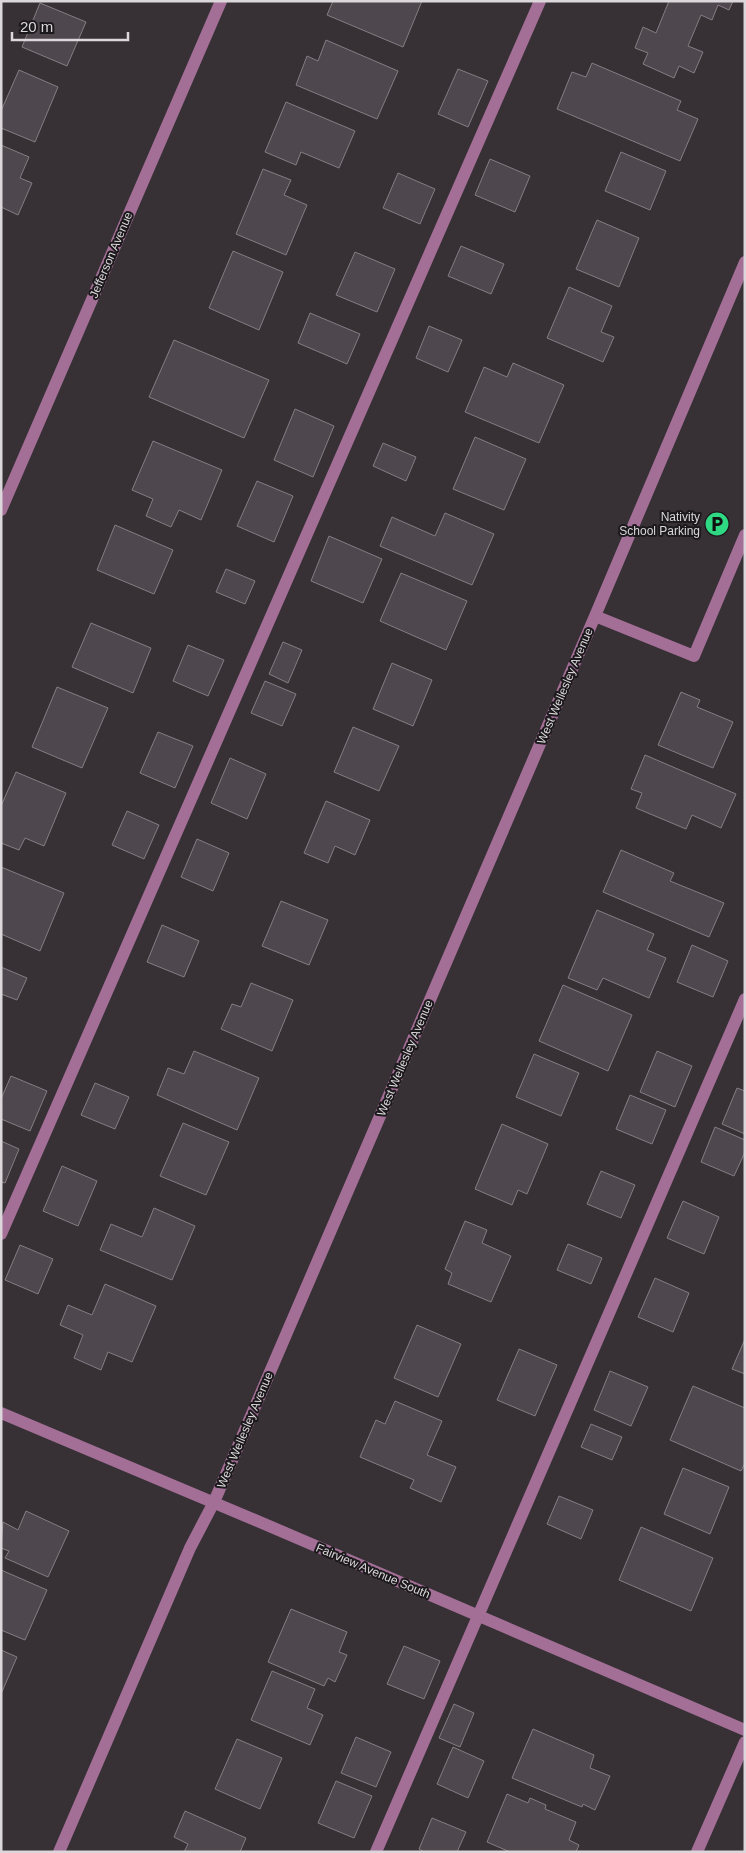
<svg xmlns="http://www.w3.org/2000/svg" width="746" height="1853" viewBox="0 0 746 1853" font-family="Helvetica,sans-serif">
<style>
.building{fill:#4e474d;stroke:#857d83}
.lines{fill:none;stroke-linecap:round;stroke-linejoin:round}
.minor{stroke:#a36f97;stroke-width:12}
.labels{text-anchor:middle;stroke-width:4;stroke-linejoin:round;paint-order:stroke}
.street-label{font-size:12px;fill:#dbd7da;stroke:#1c191c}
.poi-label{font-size:12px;fill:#dbd7da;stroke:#1c191c;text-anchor:end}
</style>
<rect width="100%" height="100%" fill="#373035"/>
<path class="building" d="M 333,1 L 422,1 L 403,47 L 327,15 Z
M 669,1 L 733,1 L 729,10 L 718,5 L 712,20 L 701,15 L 688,46 L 703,52 L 694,73 L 679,66 L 674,78 L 643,64 L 648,53 L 635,48 L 643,27 L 656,33 Z
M 40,3 L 86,22 L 67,66 L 22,47 Z
M 326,40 L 398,71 L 377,119 L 296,85 L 307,56 L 318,61 Z
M 592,63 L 681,101 L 677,110 L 698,119 L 680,161 L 557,109 L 572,72 L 586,77 Z
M 458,69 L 488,81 L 468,127 L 438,114 Z
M 19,70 L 58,87 L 35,142 L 1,128 L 1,111 Z
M 286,102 L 355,131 L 339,168 L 301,152 L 296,165 L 265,152 Z
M 1,145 L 29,157 L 20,178 L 32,183 L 18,215 L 1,207 Z
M 621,152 L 666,171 L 650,210 L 605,191 Z
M 490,159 L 530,176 L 515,212 L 475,195 Z
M 263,169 L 291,180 L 284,195 L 307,205 L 286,255 L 236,234 Z
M 398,173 L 435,189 L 420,224 L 383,208 Z
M 597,220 L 639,238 L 619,287 L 576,269 Z
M 461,246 L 504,264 L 491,294 L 448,276 Z
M 233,251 L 283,272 L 259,330 L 209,308 Z
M 355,252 L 395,269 L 377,312 L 336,295 Z
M 569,287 L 612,306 L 601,332 L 614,337 L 603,362 L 547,338 Z
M 310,313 L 360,334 L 347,364 L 298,343 Z
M 429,326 L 462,340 L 448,372 L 416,358 Z
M 174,340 L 269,380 L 244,438 L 149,397 Z
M 513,363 L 564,385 L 539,443 L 465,412 L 484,367 L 507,377 Z
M 295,409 L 334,426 L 313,477 L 274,460 Z
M 475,437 L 526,459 L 504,510 L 453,489 Z
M 153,441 L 222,470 L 201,520 L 179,510 L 171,527 L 146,516 L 153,499 L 132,490 Z
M 383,443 L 416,457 L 406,481 L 373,466 Z
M 257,481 L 293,496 L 274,542 L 237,526 Z
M 445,513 L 494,534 L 472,585 L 380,546 L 392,517 L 435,536 Z
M 115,525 L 173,550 L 154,594 L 97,570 Z
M 329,536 L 382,559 L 363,603 L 311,581 Z
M 226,569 L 255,581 L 245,604 L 216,592 Z
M 401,573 L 467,601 L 446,650 L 380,621 Z
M 91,623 L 151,648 L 133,693 L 72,667 Z
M 283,642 L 302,650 L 288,683 L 269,674 Z
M 188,645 L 224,660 L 208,696 L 173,681 Z
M 392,663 L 432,680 L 413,726 L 373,709 Z
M 265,681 L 296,694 L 282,726 L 251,713 Z
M 57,687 L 108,708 L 82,768 L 32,747 Z
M 681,692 L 700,700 L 697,707 L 733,722 L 713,768 L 658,745 Z
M 353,727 L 399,746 L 379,791 L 334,772 Z
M 158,732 L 193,746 L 175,788 L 140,773 Z
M 645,755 L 736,794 L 721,828 L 692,815 L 686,829 L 636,808 L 642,793 L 631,789 Z
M 230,758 L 266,774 L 247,819 L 211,803 Z
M 16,772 L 66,793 L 44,846 L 25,838 L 19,850 L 1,843 L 1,806 Z
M 326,801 L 370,820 L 355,855 L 335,846 L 328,863 L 304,853 Z
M 127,811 L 159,825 L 144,859 L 112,845 Z
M 197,839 L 229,853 L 213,891 L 181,877 Z
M 621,850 L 674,873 L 670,881 L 724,903 L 709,937 L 603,892 Z
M 1,867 L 64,893 L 40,951 L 1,934 Z
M 281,901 L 328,920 L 309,965 L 262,946 Z
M 597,910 L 654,934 L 647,950 L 666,958 L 649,998 L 603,978 L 597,990 L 568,978 Z
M 162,925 L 199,941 L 184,977 L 147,962 Z
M 692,945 L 728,961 L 713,997 L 677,982 Z
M 1,967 L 27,978 L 17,1000 L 1,994 Z
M 251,983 L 293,1000 L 272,1051 L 221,1029 L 232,1004 L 241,1007 Z
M 563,985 L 632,1015 L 608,1071 L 539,1041 Z
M 194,1051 L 259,1078 L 237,1130 L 157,1095 L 168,1068 L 184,1074 Z
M 657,1051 L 692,1066 L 675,1107 L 640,1092 Z
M 534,1054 L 579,1073 L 561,1116 L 516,1097 Z
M 11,1076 L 47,1091 L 30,1131 L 1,1119 L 1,1099 Z
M 95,1083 L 129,1097 L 115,1129 L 81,1115 Z
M 737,1088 L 745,1091 L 745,1134 L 722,1124 Z
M 630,1095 L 666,1110 L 652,1144 L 616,1129 Z
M 183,1123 L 229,1142 L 206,1195 L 160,1176 Z
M 502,1124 L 548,1144 L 527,1194 L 518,1190 L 512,1205 L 475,1189 Z
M 715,1127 L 745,1140 L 745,1152 L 734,1176 L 701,1162 Z
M 1,1141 L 19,1149 L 5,1183 L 1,1182 Z
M 62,1166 L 97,1181 L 78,1226 L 43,1211 Z
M 601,1171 L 635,1185 L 621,1218 L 587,1204 Z
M 683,1201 L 719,1217 L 704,1254 L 667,1238 Z
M 154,1208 L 195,1226 L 172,1280 L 100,1250 L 111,1224 L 142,1237 Z
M 465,1221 L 487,1230 L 482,1243 L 511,1256 L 491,1302 L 448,1284 L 452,1273 L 445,1269 Z
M 568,1244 L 602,1258 L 591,1284 L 557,1270 Z
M 20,1245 L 53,1259 L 38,1294 L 5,1280 Z
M 655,1278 L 689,1293 L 673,1332 L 638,1317 Z
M 105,1284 L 156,1306 L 132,1362 L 108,1352 L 101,1370 L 74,1358 L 83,1335 L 60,1325 L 68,1305 L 92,1315 Z
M 417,1325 L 461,1344 L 438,1397 L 394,1378 Z
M 745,1339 L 745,1374 L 732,1369 Z
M 519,1349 L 557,1365 L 535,1416 L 497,1400 Z
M 610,1371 L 648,1387 L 631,1426 L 594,1410 Z
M 693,1386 L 745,1408 L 745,1463 L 741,1471 L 670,1440 Z
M 395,1401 L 442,1421 L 427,1455 L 456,1467 L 441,1502 L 410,1488 L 414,1480 L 360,1457 L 376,1420 L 385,1424 Z
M 591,1424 L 622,1437 L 612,1460 L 581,1447 Z
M 683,1468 L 729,1487 L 710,1534 L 664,1514 Z
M 559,1496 L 593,1510 L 581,1539 L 547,1524 Z
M 26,1511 L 69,1531 L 48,1577 L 5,1558 L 9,1551 L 1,1548 L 3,1522 L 18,1530 Z
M 641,1527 L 713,1558 L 691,1611 L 619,1580 Z
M 1,1570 L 47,1590 L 25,1640 L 1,1630 Z
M 291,1609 L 347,1632 L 339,1652 L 347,1655 L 335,1682 L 328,1678 L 324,1686 L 268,1662 Z
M 404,1646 L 440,1661 L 424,1699 L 387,1684 Z
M 1,1650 L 17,1657 L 1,1694 Z
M 272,1671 L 315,1689 L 307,1708 L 323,1715 L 310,1745 L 251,1720 Z
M 454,1704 L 474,1713 L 460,1747 L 439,1738 Z
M 533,1729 L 594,1755 L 590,1768 L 610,1776 L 595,1810 L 583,1804 L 582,1807 L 512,1778 Z
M 356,1737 L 391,1752 L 376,1787 L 341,1773 Z
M 237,1739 L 282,1758 L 260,1809 L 215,1789 Z
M 453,1747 L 484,1761 L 468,1798 L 437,1784 Z
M 336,1781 L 372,1796 L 354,1838 L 318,1823 Z
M 507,1794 L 528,1803 L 530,1798 L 546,1805 L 545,1809 L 576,1822 L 569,1840 L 579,1845 L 576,1852 L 510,1852 L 487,1842 Z
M 185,1811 L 246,1838 L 240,1852 L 184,1852 L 188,1844 L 174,1837 Z
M 432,1818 L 466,1832 L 457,1852 L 424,1852 L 419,1849 Z"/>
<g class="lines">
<path class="minor" d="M 1,510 L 221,1
M 595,616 L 694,656 L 745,535
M 1,1234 L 540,1
M 1,1413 L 255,1520 L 745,1730
M 59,1852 L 190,1548 L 214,1502 L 236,1451 L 595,616 L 745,262
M 376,1852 L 745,999
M 697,1852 L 745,1742"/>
</g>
<defs>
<symbol id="parking-disc" viewBox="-11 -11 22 22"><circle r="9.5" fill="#2fd883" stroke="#1c191c"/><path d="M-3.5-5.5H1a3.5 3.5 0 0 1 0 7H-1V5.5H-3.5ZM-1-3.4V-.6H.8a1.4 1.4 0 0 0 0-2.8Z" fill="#111"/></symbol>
</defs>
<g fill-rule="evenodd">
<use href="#parking-disc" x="703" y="510" width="28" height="28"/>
</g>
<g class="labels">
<g class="street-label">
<text transform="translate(111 255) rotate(-67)" y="4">Jefferson Avenue</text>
<text transform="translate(565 686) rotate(-67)" y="4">West Wellesley Avenue</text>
<text transform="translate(405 1058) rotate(-67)" y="4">West Wellesley Avenue</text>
<text transform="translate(245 1430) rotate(-67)" y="4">West Wellesley Avenue</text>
<text transform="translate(373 1571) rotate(23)" y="4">Fairview Avenue South</text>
</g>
<g class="poi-label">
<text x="700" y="521">Nativity<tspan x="700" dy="14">School Parking</tspan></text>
</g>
</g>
<rect width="746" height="1853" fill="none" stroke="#dbd7da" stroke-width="5"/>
<path d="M12 32v8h116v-8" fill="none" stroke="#dbd7da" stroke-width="2.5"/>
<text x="20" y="32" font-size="15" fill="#dbd7da" stroke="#1c191c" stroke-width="4" paint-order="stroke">20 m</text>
</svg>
